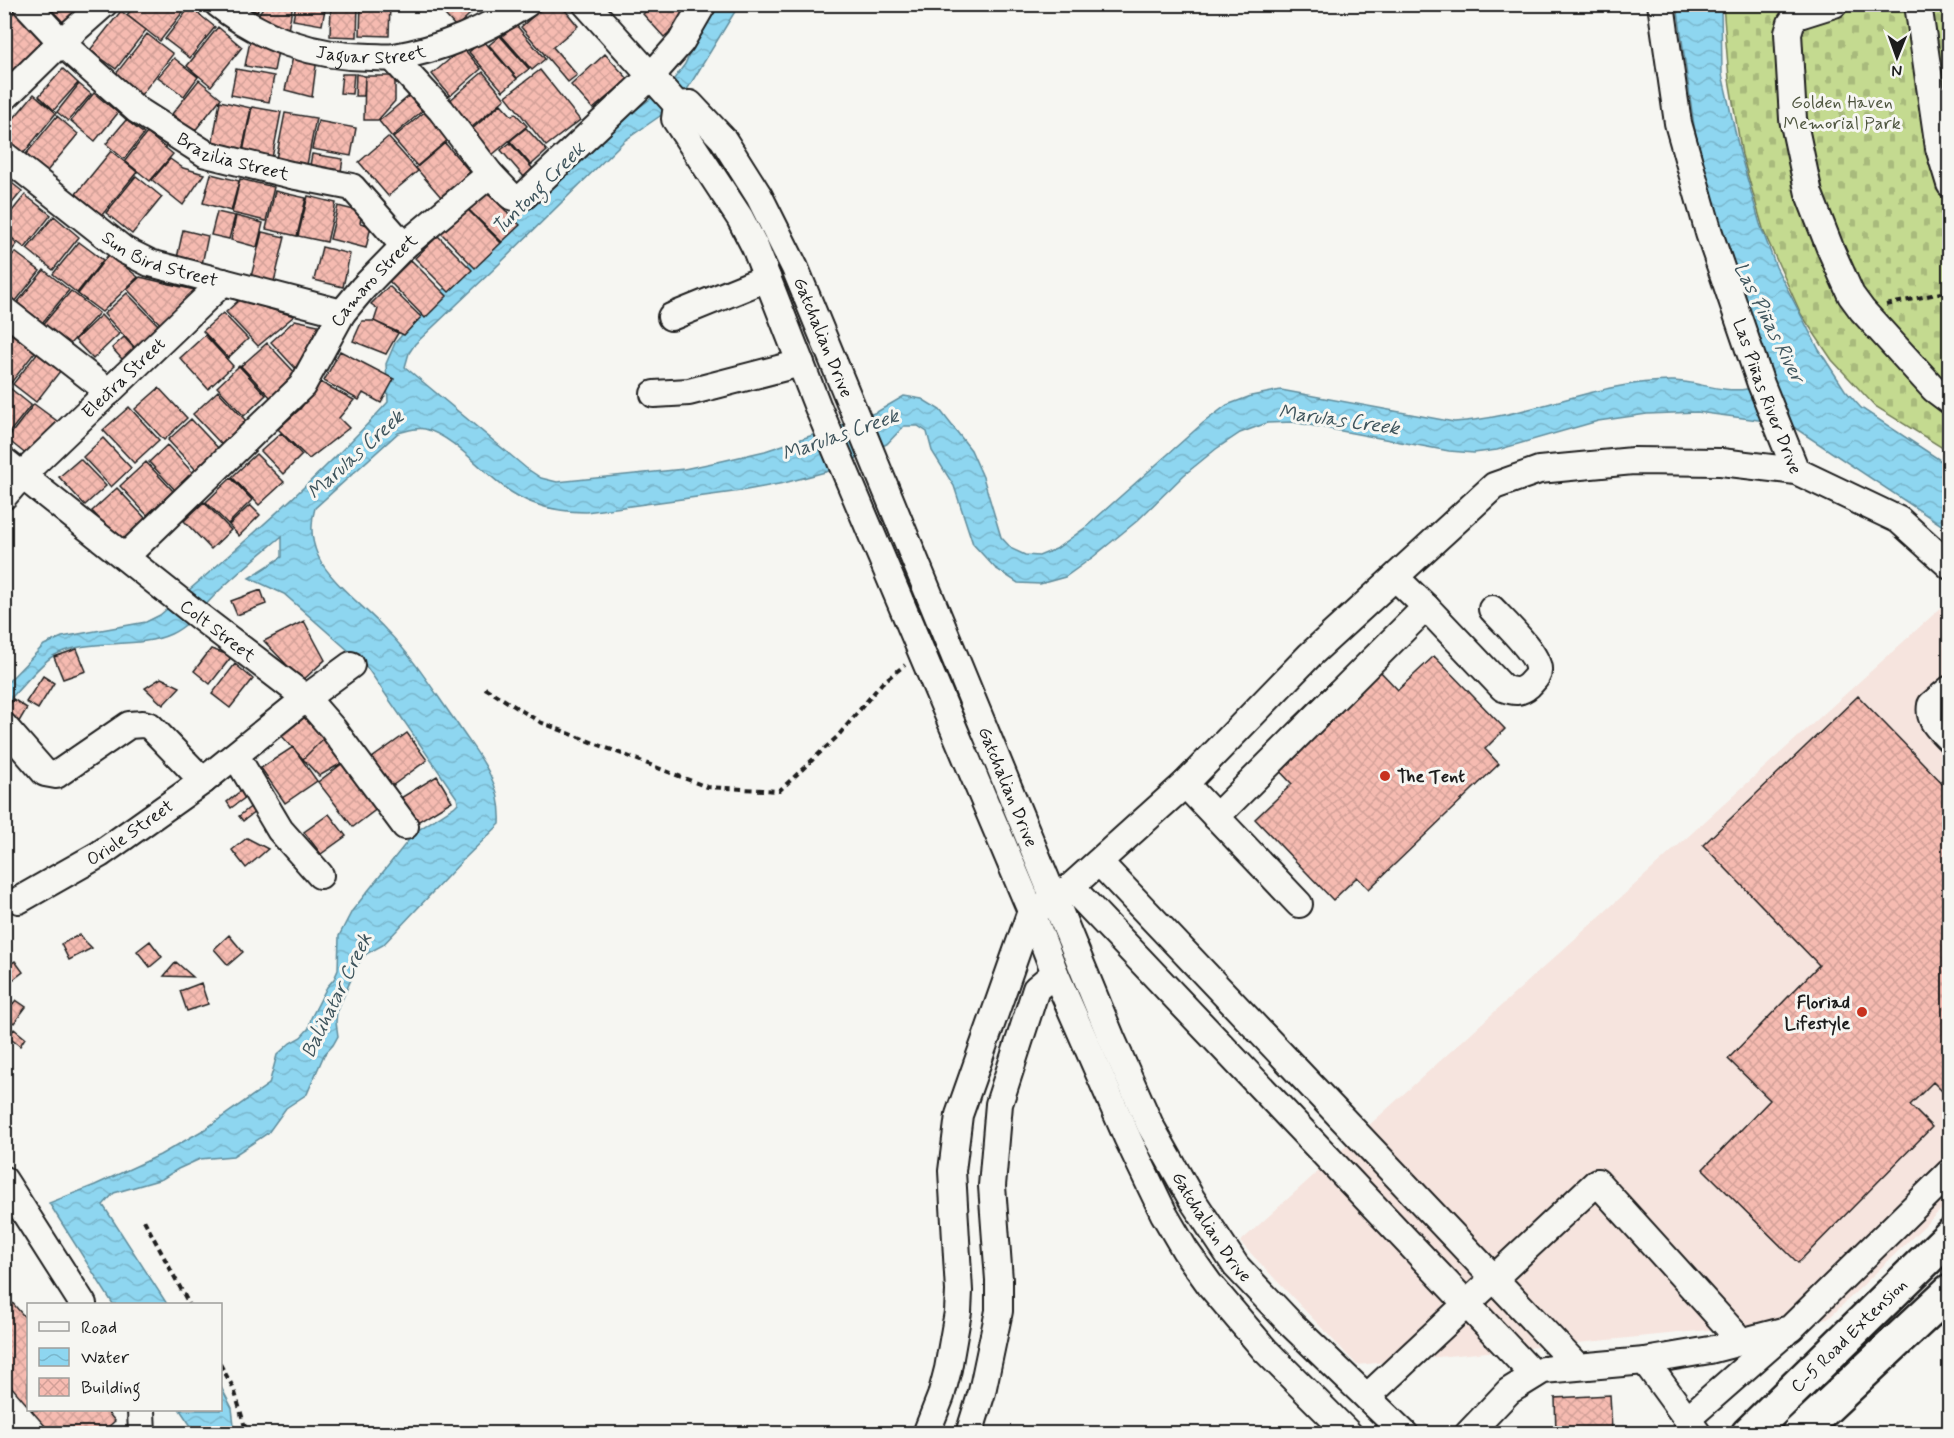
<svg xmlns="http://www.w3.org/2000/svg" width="1954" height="1438" viewBox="0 0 1954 1438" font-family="Mynerve,sans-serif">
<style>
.built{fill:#f6e4de}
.cemetery{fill:url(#cemetery-stones);stroke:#707b56;stroke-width:1.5}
.water{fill:url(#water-waves);stroke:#608c9b;stroke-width:1.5}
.building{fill:url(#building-cross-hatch);stroke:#1c1c1c;stroke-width:1.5}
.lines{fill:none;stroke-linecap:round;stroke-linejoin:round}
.minor-casing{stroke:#1c1c1c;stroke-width:30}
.major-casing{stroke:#1c1c1c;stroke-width:38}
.path{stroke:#1c1c1c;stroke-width:4;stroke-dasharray:6 4.5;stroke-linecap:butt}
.minor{stroke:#f6f6f2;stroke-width:26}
.major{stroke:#f6f6f2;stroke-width:33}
.poi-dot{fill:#c8321e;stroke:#f6f6f2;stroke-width:2}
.labels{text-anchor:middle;stroke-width:6;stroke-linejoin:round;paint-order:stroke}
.street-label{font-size:18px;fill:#1c1c1c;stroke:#f6f6f2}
.park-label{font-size:18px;fill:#4e553f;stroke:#f6f6f2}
.poi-label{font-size:18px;font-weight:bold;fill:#1c1c1c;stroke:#f6f6f2;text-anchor:start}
.water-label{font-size:20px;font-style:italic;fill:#3e545c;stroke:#f6f6f2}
</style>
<defs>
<pattern id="cemetery-stones" width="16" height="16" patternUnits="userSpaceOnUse" patternTransform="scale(1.5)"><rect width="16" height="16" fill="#c4da90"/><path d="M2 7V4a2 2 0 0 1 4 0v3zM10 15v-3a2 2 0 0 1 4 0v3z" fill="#a8ba7c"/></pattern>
<pattern id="water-waves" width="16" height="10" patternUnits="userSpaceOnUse" patternTransform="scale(1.5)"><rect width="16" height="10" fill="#8ed6f0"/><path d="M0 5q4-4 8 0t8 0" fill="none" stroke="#7ab7cd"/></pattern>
<pattern id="building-cross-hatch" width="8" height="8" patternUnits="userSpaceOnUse" patternTransform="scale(1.5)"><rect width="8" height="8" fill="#f6bbb1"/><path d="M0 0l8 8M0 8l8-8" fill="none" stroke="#d2a098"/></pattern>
</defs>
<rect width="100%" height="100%" fill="#f6f6f2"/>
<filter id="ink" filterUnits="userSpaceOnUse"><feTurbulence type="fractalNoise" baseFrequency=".0167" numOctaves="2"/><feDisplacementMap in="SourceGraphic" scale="12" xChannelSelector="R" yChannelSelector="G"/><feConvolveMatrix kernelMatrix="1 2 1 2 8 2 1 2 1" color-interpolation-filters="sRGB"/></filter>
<g filter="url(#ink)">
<path class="built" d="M 1944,605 L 1950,613 L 1949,1202 L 1829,1318 L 1357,1365 L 1240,1242 Z"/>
<path class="cemetery" d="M 1723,5 L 1949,5 L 1949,452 L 1875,406 L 1832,360 L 1801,314 L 1764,232 L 1742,155 L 1729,79 Z"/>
<path class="water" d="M 1677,4 L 1721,5 L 1722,74 L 1740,153 L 1760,224 L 1776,267 L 1819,350 L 1845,390 L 1861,408 L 1949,466 L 1949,530 L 1789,424 L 1697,412 L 1647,414 L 1598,421 L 1497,450 L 1474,453 L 1449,451 L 1293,422 L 1267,423 L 1240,433 L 1216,449 L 1184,475 L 1137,521 L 1093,557 L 1065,577 L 1040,584 L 1018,583 L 995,568 L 973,544 L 954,486 L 932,451 L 927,432 L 918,426 L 904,426 L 887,444 L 833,470 L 784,483 L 741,491 L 586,512 C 559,512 534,507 511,492 C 486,476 454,436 425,429 C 416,427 407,431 398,433 L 315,508 C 310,524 311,540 318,556 C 329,581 367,609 386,630 C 414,658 435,693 458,725 C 468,741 482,757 490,775 C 498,791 501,806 500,824 L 463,860 L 383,945 L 366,954 L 358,964 L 337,1011 L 336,1022 L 338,1036 L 333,1045 L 324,1055 L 307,1094 L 286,1108 L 268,1133 L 233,1156 L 200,1159 L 178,1169 L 162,1179 L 114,1193 L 103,1205 L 167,1304 L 113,1304 L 49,1203 L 95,1185 L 160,1155 L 205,1129 L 269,1084 L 277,1055 L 290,1043 L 301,1037 L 309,1028 L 311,1018 L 327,987 L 334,979 L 338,970 L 339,936 L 352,911 L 415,832 L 454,807 L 458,803 L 457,798 L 366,666 L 284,594 L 249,578 L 282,557 L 282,536 C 262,553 241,570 222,588 C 206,603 191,625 171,634 C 137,650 87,637 53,656 C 40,664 16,693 5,705 L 5,685 L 44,645 L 62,637 L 146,622 L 160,615 C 239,547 318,479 388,402 L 386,364 L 395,343 L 415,320 L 498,233 L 559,181 L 591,143 L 653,97 L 674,79 L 685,64 L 696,40 L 719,5 L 739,5 L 685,93 L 660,116 L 624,141 L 492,271 L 415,344 L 409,353 L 405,367 L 526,468 L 541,478 L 557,482 L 684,469 L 722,461 L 765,451 L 810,436 L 877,412 L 904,396 L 922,399 L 940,410 L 971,450 L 983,477 L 1001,537 L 1012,549 L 1025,555 L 1039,556 L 1056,549 L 1086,527 L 1203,423 L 1227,405 L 1251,396 L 1281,390 L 1454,422 C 1529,418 1598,380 1674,381 C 1698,382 1723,393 1747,389 C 1756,388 1765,383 1773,380 L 1729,259 L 1707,181 L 1694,126 Z
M 221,1387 L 232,1408 L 235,1433 L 189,1433 L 191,1426 L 180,1410 L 220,1410 Z"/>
<path class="building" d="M 46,4 L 86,4 L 65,24 Z
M 136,4 L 189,4 L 160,41 L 127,15 Z
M 242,4 L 261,4 L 257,12 Z
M 265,4 L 293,4 L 288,30 L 255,20 Z
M 296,4 L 326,4 L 322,25 L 293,20 Z
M 331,4 L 358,4 L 357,37 L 330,36 Z
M 361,4 L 390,4 L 389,36 L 360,35 Z
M 435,4 L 481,4 L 456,27 Z
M 547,4 L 560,4 L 578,26 L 553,47 L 577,75 L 568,82 L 521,27 Z
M 654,4 L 684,4 L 691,12 L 664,37 L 643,14 Z
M 190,7 L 215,27 L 190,58 L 165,39 Z
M 16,11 L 45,44 L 4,80 L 4,21 Z
M 121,11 L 146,30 L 116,69 L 90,50 Z
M 516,25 L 545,59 L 532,70 L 502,36 Z
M 218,27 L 242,47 L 211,86 L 187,66 Z
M 147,34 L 173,54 L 141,95 L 115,75 Z
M 500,36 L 529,69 L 517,78 L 489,45 Z
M 483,40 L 517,79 L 503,91 L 469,52 Z
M 250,41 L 279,46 L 274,71 L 245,66 Z
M 463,48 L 481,69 L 450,96 L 432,74 Z
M 605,54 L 628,79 L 593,109 L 571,85 Z
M 293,57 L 317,58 L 312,97 L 285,90 Z
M 174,58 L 198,77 L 184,96 L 158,77 Z
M 63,69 L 78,83 L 54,110 L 39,96 Z
M 236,69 L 274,76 L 269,102 L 231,95 Z
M 540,70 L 580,120 L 546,146 L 506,96 Z
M 483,72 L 505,99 L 471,128 L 449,101 Z
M 342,74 L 354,74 L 352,94 L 340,93 Z
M 356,74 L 365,76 L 364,96 L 355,96 Z
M 365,76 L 395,76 L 395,101 L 378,120 L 364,120 Z
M 199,80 L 221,98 L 194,132 L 172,114 Z
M 79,84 L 91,94 L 68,121 L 57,112 Z
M 94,93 L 118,113 L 95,141 L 71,121 Z
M 34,94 L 56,113 L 23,154 L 4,139 L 4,130 Z
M 409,96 L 422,111 L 392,137 L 379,121 Z
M 220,101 L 251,108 L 242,152 L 212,146 Z
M 501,104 L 512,116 L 515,113 L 527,126 L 492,155 L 471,130 Z
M 252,107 L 281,112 L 272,158 L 243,152 Z
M 427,110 L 450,138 L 417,166 L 393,138 Z
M 285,113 L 316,118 L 307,165 L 276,159 Z
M 57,116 L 78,134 L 43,176 L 22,159 Z
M 126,120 L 144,134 L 124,159 L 106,144 Z
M 318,121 L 356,128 L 351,156 L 312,149 Z
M 526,128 L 547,151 L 531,165 L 510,141 Z
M 147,133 L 173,154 L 150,181 L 125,161 Z
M 388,137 L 418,171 L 388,196 L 359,162 Z
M 445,143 L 470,172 L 441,197 L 416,168 Z
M 510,143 L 533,169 L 524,177 L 501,150 Z
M 111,151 L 137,172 L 102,215 L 76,194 Z
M 312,154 L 343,159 L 340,177 L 309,171 Z
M 170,159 L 183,168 L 204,174 L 183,205 L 152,180 Z
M 211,174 L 239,181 L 231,211 L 203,203 Z
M 136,176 L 162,197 L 132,234 L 106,213 Z
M 4,177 L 22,191 L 4,213 Z
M 240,179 L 274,187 L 266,221 L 232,213 Z
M 275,191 L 306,198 L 297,236 L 266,229 Z
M 486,191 L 520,225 L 502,242 L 468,209 Z
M 25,195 L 51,215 L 25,248 L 4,232 L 4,221 Z
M 308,196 L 336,203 L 327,242 L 298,236 Z
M 338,206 L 362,212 L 360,223 L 371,226 L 366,248 L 330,239 Z
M 466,208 L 501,243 L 475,268 L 441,233 Z
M 217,212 L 235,216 L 229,239 L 211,235 Z
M 54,216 L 79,237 L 53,270 L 27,249 Z
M 236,216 L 263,223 L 257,247 L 231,240 Z
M 183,230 L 208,236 L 202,264 L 177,258 Z
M 262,232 L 285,237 L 274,282 L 251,277 Z
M 4,234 L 17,244 L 4,260 Z
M 438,236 L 472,270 L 449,292 L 415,258 Z
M 79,242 L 103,260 L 77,293 L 53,274 Z
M 322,247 L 350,254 L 343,287 L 314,280 Z
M 15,252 L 40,271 L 15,302 L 4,293 L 4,265 Z
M 109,254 L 138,277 L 102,312 L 78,294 Z
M 411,260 L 447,296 L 425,318 L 389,281 Z
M 44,270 L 69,290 L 42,323 L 17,303 Z
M 140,277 L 207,293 L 165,329 L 127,289 Z
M 389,286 L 421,317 L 404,335 L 374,321 L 378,309 L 371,304 Z
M 71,291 L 99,313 L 67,347 L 41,327 Z
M 127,293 L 162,329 L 138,351 L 104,314 Z
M 239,300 L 294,316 L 258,346 L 226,312 Z
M 223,313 L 248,339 L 228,358 L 203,331 Z
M 101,315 L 119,334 L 93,359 L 75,340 Z
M 295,320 L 327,327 L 318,342 L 295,368 L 271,342 Z
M 362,321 L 374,321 L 398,333 L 386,354 L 353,341 Z
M 9,332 L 35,352 L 10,384 L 4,379 L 4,339 Z
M 205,335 L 233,366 L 208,389 L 180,358 Z
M 124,337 L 142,357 L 130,368 L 112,348 Z
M 267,343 L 298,376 L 272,399 L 241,366 Z
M 340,351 L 394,379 L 381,403 L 363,393 L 359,400 L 324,381 Z
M 38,352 L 61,370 L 36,402 L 13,384 Z
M 239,366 L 266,395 L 244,416 L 217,387 Z
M 320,382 L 354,400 L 339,418 L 349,428 L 309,459 L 278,429 L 300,409 Z
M 6,385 L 31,405 L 5,438 L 4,386 Z
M 159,388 L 187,418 L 164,440 L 135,409 Z
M 218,391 L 248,423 L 223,446 L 193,414 Z
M 34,404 L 61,424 L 33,460 L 7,439 Z
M 129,407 L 159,440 L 134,463 L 103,430 Z
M 191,419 L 219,449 L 196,470 L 168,440 Z
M 281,433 L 302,455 L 283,474 L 261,451 Z
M 103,438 L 131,468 L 111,487 L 83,457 Z
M 167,445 L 193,473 L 175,490 L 149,462 Z
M 256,454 L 284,482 L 259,505 L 232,477 Z
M 80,459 L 106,486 L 85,505 L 59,477 Z
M 146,462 L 173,491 L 147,515 L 120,486 Z
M 231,478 L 252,500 L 228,524 L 206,502 Z
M 117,488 L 146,519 L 121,542 L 92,511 Z
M 204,502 L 231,530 L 211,549 L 184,521 Z
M 250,505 L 260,515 L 239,536 L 229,525 Z
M 261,590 L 266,604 L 237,615 L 231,601 Z
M 304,621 L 325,660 L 302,681 L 264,641 Z
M 77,649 L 86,671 L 63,679 L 54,657 Z
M 211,649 L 232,656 L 210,684 L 194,671 Z
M 1434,656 L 1505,729 L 1485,749 L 1499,764 L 1369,889 L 1357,877 L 1333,900 L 1255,819 L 1292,784 L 1277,768 L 1311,735 L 1294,718 L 1330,683 L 1349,701 L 1380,671 L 1398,690 Z
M 235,664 L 253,679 L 230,708 L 212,694 Z
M 43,676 L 54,683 L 38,709 L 26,702 Z
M 161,678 L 180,687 L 163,705 L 145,688 Z
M 1858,696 L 1950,791 L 1950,1099 L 1933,1082 L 1910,1105 L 1932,1127 L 1798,1263 L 1703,1169 L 1770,1100 L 1728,1059 L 1819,965 L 1703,845 Z
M 13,699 L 27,708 L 17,725 L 4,718 L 4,712 Z
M 307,710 L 324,738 L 303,759 L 281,735 Z
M 407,733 L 427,760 L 385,791 L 365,763 Z
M 324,738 L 347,760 L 319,776 L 303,759 Z
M 293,747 L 317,781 L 285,803 L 261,768 Z
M 347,760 L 382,805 L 353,827 L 318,782 Z
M 437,776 L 452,801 L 414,824 L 399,799 Z
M 243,789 L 246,797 L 231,808 L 227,802 Z
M 253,805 L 255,812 L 243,821 L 239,816 Z
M 329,814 L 346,836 L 321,854 L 304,832 Z
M 247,838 L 268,849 L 246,868 L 232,850 Z
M 79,935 L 92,948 L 69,960 L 61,944 Z
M 229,935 L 243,952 L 228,965 L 214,949 Z
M 150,941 L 162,957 L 150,967 L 137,951 Z
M 15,961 L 23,972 L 10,982 L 4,974 L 4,968 Z
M 176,962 L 193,977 L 164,976 Z
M 201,983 L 208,1004 L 187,1011 L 180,991 Z
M 16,1000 L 26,1007 L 14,1023 L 4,1015 Z
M 14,1029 L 25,1038 L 20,1046 L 8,1037 Z
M 4,1293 L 28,1321 L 28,1406 L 4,1378 Z
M 1610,1395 L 1612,1430 L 1556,1433 L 1555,1398 Z
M 31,1410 L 106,1410 L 115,1421 L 100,1434 L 52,1434 Z"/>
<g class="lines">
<defs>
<g id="minor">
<path id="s1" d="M 26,4 L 67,48 L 137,110 L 206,154 L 291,175 L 352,187 L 404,246"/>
<path id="s2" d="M 218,4 C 261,39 316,57 371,57 C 379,57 387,58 394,57 C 439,50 488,29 526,4"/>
<path d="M 586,4 L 677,105 L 675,119 L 740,218 L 755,247 L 817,405 L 1031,911 L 1055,973 L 1127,1137 L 1164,1214 L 1185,1250 L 1210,1285 L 1265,1350 L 1349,1434"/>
<path id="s3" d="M 1661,4 L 1678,123 L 1709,233 L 1761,384 L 1796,471"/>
<path d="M 1834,4 L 1796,16 L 1791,23 L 1788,33 L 1793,119 L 1809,194 L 1830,248 L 1851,295 L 1862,310 L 1934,389 L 1950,401"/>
<path d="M 1918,4 L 1939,148 L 1950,184"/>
<path d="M 393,58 L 441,110 L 490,174 L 511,196 L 517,198 L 524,196 L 650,77 L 681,42 L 703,4"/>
<path d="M 4,98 L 61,42 L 104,4"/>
<path id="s4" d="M 677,105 L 690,104 L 723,139 L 759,196 L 795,268 L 1111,1037 L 1150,1125 L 1191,1198 L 1236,1266 L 1292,1325 L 1405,1434"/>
<path id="s5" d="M 4,155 L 124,250 L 150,263 L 342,313"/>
<path d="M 4,310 L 109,392"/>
<path d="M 671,317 L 767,278"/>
<path d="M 654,394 L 689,392 L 801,363"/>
<path id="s6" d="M 4,461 L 200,617 L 306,698 L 333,729 L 405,826"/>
<path id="s7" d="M 4,496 L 23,474 L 223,282"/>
<path id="s8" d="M 125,557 L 302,386 L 342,313 L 363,288 L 404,246 L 490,174"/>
<path d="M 1426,607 L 1503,688 C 1514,692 1520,693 1529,685 C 1533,680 1539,676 1538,669 C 1538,654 1503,621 1492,609"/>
<path d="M 1950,689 L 1931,705 C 1928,721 1940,729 1950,740"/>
<path d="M 4,726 L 45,773 L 56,775 L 129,725 L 143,724 L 150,726 L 203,781"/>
<path d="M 236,756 L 280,830 L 320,875"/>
<path d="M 1185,784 L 1299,904"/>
<path d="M 1216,817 L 1426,607 L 1396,578"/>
<path d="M 1099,862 L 1577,1366"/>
<path d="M 1071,887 L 1534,1375"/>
<path id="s9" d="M 19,900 L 100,854 L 203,781 L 306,698 L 351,665"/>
<path d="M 4,1180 L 83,1304"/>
<path d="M 1645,1361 L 1698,1434"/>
<path d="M 1367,1397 L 1597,1182 L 1742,1342"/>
<path d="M 141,1410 L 142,1434"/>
<path d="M 1687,1419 L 1785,1333"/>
<path d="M 926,1434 L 941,1396 L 948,1369 L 958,1312 L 959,1291 L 952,1171 L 959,1115 L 1031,911 L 1055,901 L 1185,784 L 1310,655 L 1494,486 L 1539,470 L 1633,461 L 1721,462 L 1796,471 L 1899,520 L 1950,566"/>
<path d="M 969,1434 L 982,1392 L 999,1311 L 999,1280 L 992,1186 L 999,1104 L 1036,989 L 1055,973"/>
<path d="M 1468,1434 L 1509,1391 L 1543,1370 L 1645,1361 L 1710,1350 L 1790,1329 L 1950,1172"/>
</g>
<g id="major">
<path id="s10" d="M 1748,1434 L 1950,1236"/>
<path d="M 1798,1434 L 1950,1291"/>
</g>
</defs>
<use href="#minor" class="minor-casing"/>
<use href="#major" class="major-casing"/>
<path class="path" d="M 1886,305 L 1950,291
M 485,688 L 540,722 L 707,787 L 779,791 L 837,737 L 882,683 L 905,665
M 144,1220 L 189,1304
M 220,1364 L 234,1389 L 247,1434"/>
<use href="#minor" class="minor"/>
<use href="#major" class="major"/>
</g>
</g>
<g class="poi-dot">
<circle cx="1385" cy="776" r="6"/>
<circle cx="1862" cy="1012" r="6"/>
</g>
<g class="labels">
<g class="street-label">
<text dy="6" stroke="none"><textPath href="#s2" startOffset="165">Jaguar Street</textPath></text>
<text dy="6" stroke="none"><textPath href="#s1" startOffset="262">Brazilia Street</textPath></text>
<text dy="6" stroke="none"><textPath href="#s5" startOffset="190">Sun Bird Street</textPath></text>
<text dy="6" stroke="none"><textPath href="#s8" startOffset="375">Camaro Street</textPath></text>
<text dy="6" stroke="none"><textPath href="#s4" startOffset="284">Gatchalian Drive</textPath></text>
<text dy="6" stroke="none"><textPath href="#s7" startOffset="168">Electra Street</textPath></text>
<text dy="6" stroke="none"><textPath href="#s3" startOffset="408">Las Piñas River Drive</textPath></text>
<text dy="6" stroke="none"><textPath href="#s6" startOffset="273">Colt Street</textPath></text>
<text dy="6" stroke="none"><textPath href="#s4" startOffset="770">Gatchalian Drive</textPath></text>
<text dy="6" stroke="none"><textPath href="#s9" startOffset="130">Oriole Street</textPath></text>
<text dy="6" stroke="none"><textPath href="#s4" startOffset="1256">Gatchalian Drive</textPath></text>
<text dy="6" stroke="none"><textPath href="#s10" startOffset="141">C-5 Road Extension</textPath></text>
</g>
<g class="park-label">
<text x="1842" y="108">Golden Haven<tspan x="1842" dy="21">Memorial Park</tspan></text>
</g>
<g class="poi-label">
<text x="1397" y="782">The Tent</text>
<text x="1850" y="1008" text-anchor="end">Floriad<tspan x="1850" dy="21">Lifestyle</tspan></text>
</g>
<g class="water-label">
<text transform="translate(538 188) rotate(-45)" y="7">Tuntong Creek</text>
<text transform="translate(1770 322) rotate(63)" y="7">Las Piñas River</text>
<text transform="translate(1339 419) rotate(8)" y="7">Marulas Creek</text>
<text transform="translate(840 434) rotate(-19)" y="7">Marulas Creek</text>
<text transform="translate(355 454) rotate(-42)" y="7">Marulas Creek</text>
<text transform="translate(336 995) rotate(-64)" y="7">Balihatar Creek</text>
</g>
</g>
<rect width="1954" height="1438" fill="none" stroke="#f6f6f2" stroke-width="24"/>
<rect x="12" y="12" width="1930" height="1414" fill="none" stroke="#1c1c1c" stroke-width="2" filter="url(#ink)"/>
<rect x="27" y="1303" width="195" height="108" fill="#f6f6f2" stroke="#9f9f9c" stroke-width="1.5"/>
<rect x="39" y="1322" width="30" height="9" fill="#f6f6f2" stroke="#9f9f9c" stroke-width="1.5"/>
<text x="81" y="1333" font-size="18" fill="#1c1c1c">Road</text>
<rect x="39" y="1348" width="30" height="18" fill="url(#water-waves)" stroke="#9f9f9c" stroke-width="1.5"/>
<text x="81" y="1363" font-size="18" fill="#1c1c1c">Water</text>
<rect x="39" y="1378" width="30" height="18" fill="url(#building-cross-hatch)" stroke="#9f9f9c" stroke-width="1.5"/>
<text x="81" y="1393" font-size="18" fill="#1c1c1c">Building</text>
<g transform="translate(1897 57) rotate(181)" stroke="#f6f6f2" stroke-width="4.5" paint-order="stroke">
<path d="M0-4.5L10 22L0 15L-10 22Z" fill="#1c1c1c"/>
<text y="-9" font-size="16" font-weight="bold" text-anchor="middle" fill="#1c1c1c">N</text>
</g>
</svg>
